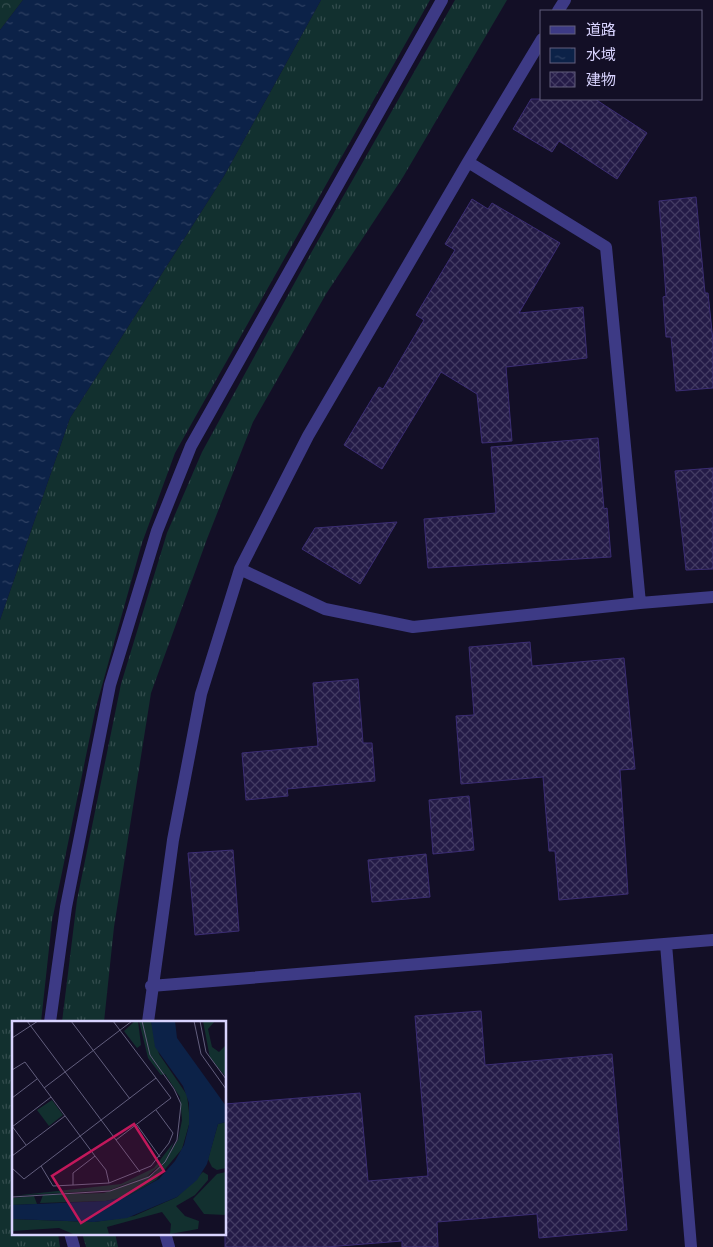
<svg xmlns="http://www.w3.org/2000/svg" width="713" height="1247" viewBox="0 0 713 1247" font-family="Signika,'Noto Sans JP',sans-serif">
<style>
.grass{fill:url(#grass-tufts)}
.forest{fill:url(#forest-crowns)}
.water{fill:url(#water-ripples)}
.building{fill:url(#building-cross-hatch);stroke:#3b2d73}
.lines{fill:none;stroke-linecap:round;stroke-linejoin:round}
.service{stroke:#3d3a85;stroke-width:12}
.minor{stroke:#3d3a85;stroke-width:12}
.inset-road{fill:none;stroke:#625e7d;stroke-width:1}
.view{fill:#c2185b;fill-opacity:0.15;stroke:#c2185b;stroke-width:2.5}
.inset-edge{fill:none;stroke:#d9d4ff;stroke-width:2.5}
</style>
<defs>
<pattern id="grass-tufts" width="24" height="20" patternUnits="userSpaceOnUse" patternTransform="scale(1.25)"><rect width="24" height="20" fill="#12302f"/><path d="M3 7l-1-3M5 7V3M7 7l1-3M15 17l-1-3M17 17v-4M19 17l1-3" fill="none" stroke="#344d4e"/></pattern>
<pattern id="forest-crowns" width="20" height="18" patternUnits="userSpaceOnUse" patternTransform="scale(1.25)"><rect width="20" height="18" fill="#12302f"/><path d="M2 6a3 3 0 1 1 6 0M12 15a3 3 0 1 1 6 0" fill="none" stroke="#344d4e"/></pattern>
<pattern id="water-ripples" width="26" height="14" patternUnits="userSpaceOnUse" patternTransform="scale(1.25)"><rect width="26" height="14" fill="#0c2248"/><path d="M2 4q2-2 4 0t4 0M15 11q2-2 4 0t4 0" fill="none" stroke="#2f4163"/></pattern>
<pattern id="building-cross-hatch" width="8" height="8" patternUnits="userSpaceOnUse" patternTransform="scale(1.25)"><rect width="8" height="8" fill="#241b47"/><path d="M0 0l8 8M0 8l8-8" fill="none" stroke="#433b63"/></pattern>
</defs>
<rect width="100%" height="100%" fill="#130f26"/>
<path class="grass" d="M 321,0 L 430,0 L 175,453 L 142,543 L 96,707 L 52,921 L 41,1022 L 14,1022 L 14,1233 L 58,1233 L 60,1247 L 0,1247 L 0,620 L 70,418 L 224,176 Z
M 455,0 L 507,0 L 403,177 L 326,294 L 253,422 L 207,539 L 151,693 L 114,927 L 104,1022 L 62,1022 L 77,900 L 121,684 L 167,533 L 202,452 L 311,253 Z
M 82,1233 L 115,1233 L 118,1247 L 86,1247 Z"/>
<path class="forest" d="M 0,0 L 23,0 L 0,30 Z"/>
<path class="water" d="M 23,0 L 321,0 L 224,176 L 70,418 L 0,620 L 0,30 Z"/>
<path class="building" d="M 531,99 L 595,99 L 647,133 L 617,179 L 559,141 L 552,152 L 513,129 Z
M 696,197 L 705,293 L 708,293 L 713,341 L 713,388 L 676,391 L 671,337 L 666,337 L 663,297 L 666,296 L 659,201 Z
M 472,199 L 488,209 L 492,203 L 560,243 L 519,313 L 583,307 L 587,358 L 506,367 L 512,441 L 482,443 L 477,394 L 441,372 L 382,469 L 344,445 L 379,387 L 383,389 L 424,320 L 416,315 L 455,250 L 445,244 Z
M 598,438 L 604,509 L 607,508 L 611,557 L 428,568 L 424,519 L 496,513 L 491,447 Z
M 713,468 L 713,569 L 686,570 L 675,471 Z
M 397,522 L 360,584 L 302,549 L 315,528 Z
M 530,642 L 532,666 L 624,658 L 635,769 L 620,770 L 628,894 L 559,900 L 555,851 L 549,851 L 543,777 L 461,784 L 456,716 L 474,715 L 469,647 Z
M 358,679 L 363,743 L 372,743 L 375,781 L 287,789 L 288,796 L 246,800 L 242,753 L 318,746 L 313,683 Z
M 469,796 L 474,850 L 433,854 L 429,800 Z
M 233,850 L 239,931 L 195,935 L 188,853 Z
M 426,854 L 430,897 L 372,902 L 368,860 Z
M 481,1011 L 485,1065 L 612,1054 L 627,1230 L 539,1238 L 537,1214 L 437,1222 L 438,1247 L 402,1247 L 402,1241 L 327,1247 L 225,1247 L 225,1104 L 360,1093 L 368,1181 L 428,1176 L 415,1016 Z"/>
<g class="lines">
<path class="service" d="M 50,1022 L 66,907 L 110,685 L 157,531 L 191,446 L 442,0
M 70,1233 L 74,1247"/>
<path class="minor" d="M 558,11 L 565,0
M 542,39 L 468,162 L 606,247 L 640,603 L 713,597
M 240,569 L 325,609 L 413,627 L 640,603
M 666,944 L 691,1247
M 151,986 L 713,940
M 148,1022 L 173,840 L 201,694 L 240,569 L 308,436 L 468,162
M 165,1233 L 169,1247"/>
</g>
<g transform="translate(12 1021)">
<rect width="214" height="214" fill="#130f26"/>
<path d="M 127,0 L 139,0 L 147,33 L 175,74 L 178,100 L 170,128 L 144,159 L 116,175 L 94,180 L 28,182 L 31,174 L 92,172 L 143,152 L 166,119 L 170,99 L 168,76 L 153,53 L 149,54 L 136,37 ZM 162,121 L 153,140 L 135,155 L 98,169 L 0,175 L 109,163 L 142,147 ZM 22,175 L 25,183 L 0,184 L 0,177 Z" fill="#12302f"/>
<path d="M 123,0 L 126,0 L 129,24 L 125,27 L 112,10 ZM 191,0 L 203,0 L 196,8 L 200,26 L 207,31 L 213,25 L 214,14 L 214,56 L 198,37 ZM 40,79 L 51,94 L 37,105 L 25,89 ZM 214,101 L 214,147 L 205,149 L 200,146 L 196,138 L 206,103 ZM 191,151 L 196,154 L 196,159 L 183,174 L 164,185 L 173,195 L 187,200 L 186,208 L 158,213 L 159,203 L 150,191 L 95,206 L 97,213 L 61,213 L 47,207 L 0,210 L 0,198 L 82,201 L 122,195 L 165,176 Z" fill="#12302f"/>
<path d="M 214,151 L 214,194 L 192,193 L 181,178 L 205,153 Z" fill="#12302f"/>
<path d="M 139,0 L 163,0 L 165,17 L 214,85 L 214,101 L 206,103 L 195,143 L 185,159 L 165,176 L 115,197 L 82,201 L 0,198 L 0,184 L 94,180 L 116,175 L 147,158 L 163,140 L 172,124 L 177,104 L 177,82 L 171,65 L 143,26 Z" fill="#0c2248"/>
<path class="inset-road" d="M 15,0 L 128,151M 59,0 L 118,78M 182,0 L 189,33 L 214,68M 188,0 L 194,31 L 214,58M 0,17 L 26,0M 0,49 L 13,41 L 83,135 L 61,152 L 61,164 L 41,165 L 29,145M 32,67 L 120,0M 0,77 L 25,58M 125,104 L 148,136M 0,105 L 14,124M 0,106 L 39,76M 104,119 L 159,77 L 144,57M 0,135 L 53,95M 83,135 L 94,149 L 97,162M 0,147 L 12,158 L 144,57 L 101,0M 61,164 L 97,162 L 139,145 L 157,122 L 161,112 L 144,89M 0,176 L 98,170 L 137,156 L 153,141 L 165,119 L 169,83 L 162,68 L 138,34 L 130,0"/>
<path class="view" d="M 122,103 L 152,150 L 69,202 L 40,155 Z"/>
<rect width="214" height="214" class="inset-edge"/>
</g>
<rect x="540" y="10" width="162" height="90" fill="#130f26" stroke="#625e7d"/>
<rect x="550" y="26" width="25" height="8" fill="#3d3a85" stroke="#625e7d"/>
<text x="586" y="35" font-size="15" fill="#d9d4ff">道路</text>
<rect x="550" y="48" width="25" height="15" fill="url(#water-ripples)" stroke="#625e7d"/>
<text x="586" y="60" font-size="15" fill="#d9d4ff">水域</text>
<rect x="550" y="72" width="25" height="15" fill="url(#building-cross-hatch)" stroke="#625e7d"/>
<text x="586" y="85" font-size="15" fill="#d9d4ff">建物</text>
</svg>
